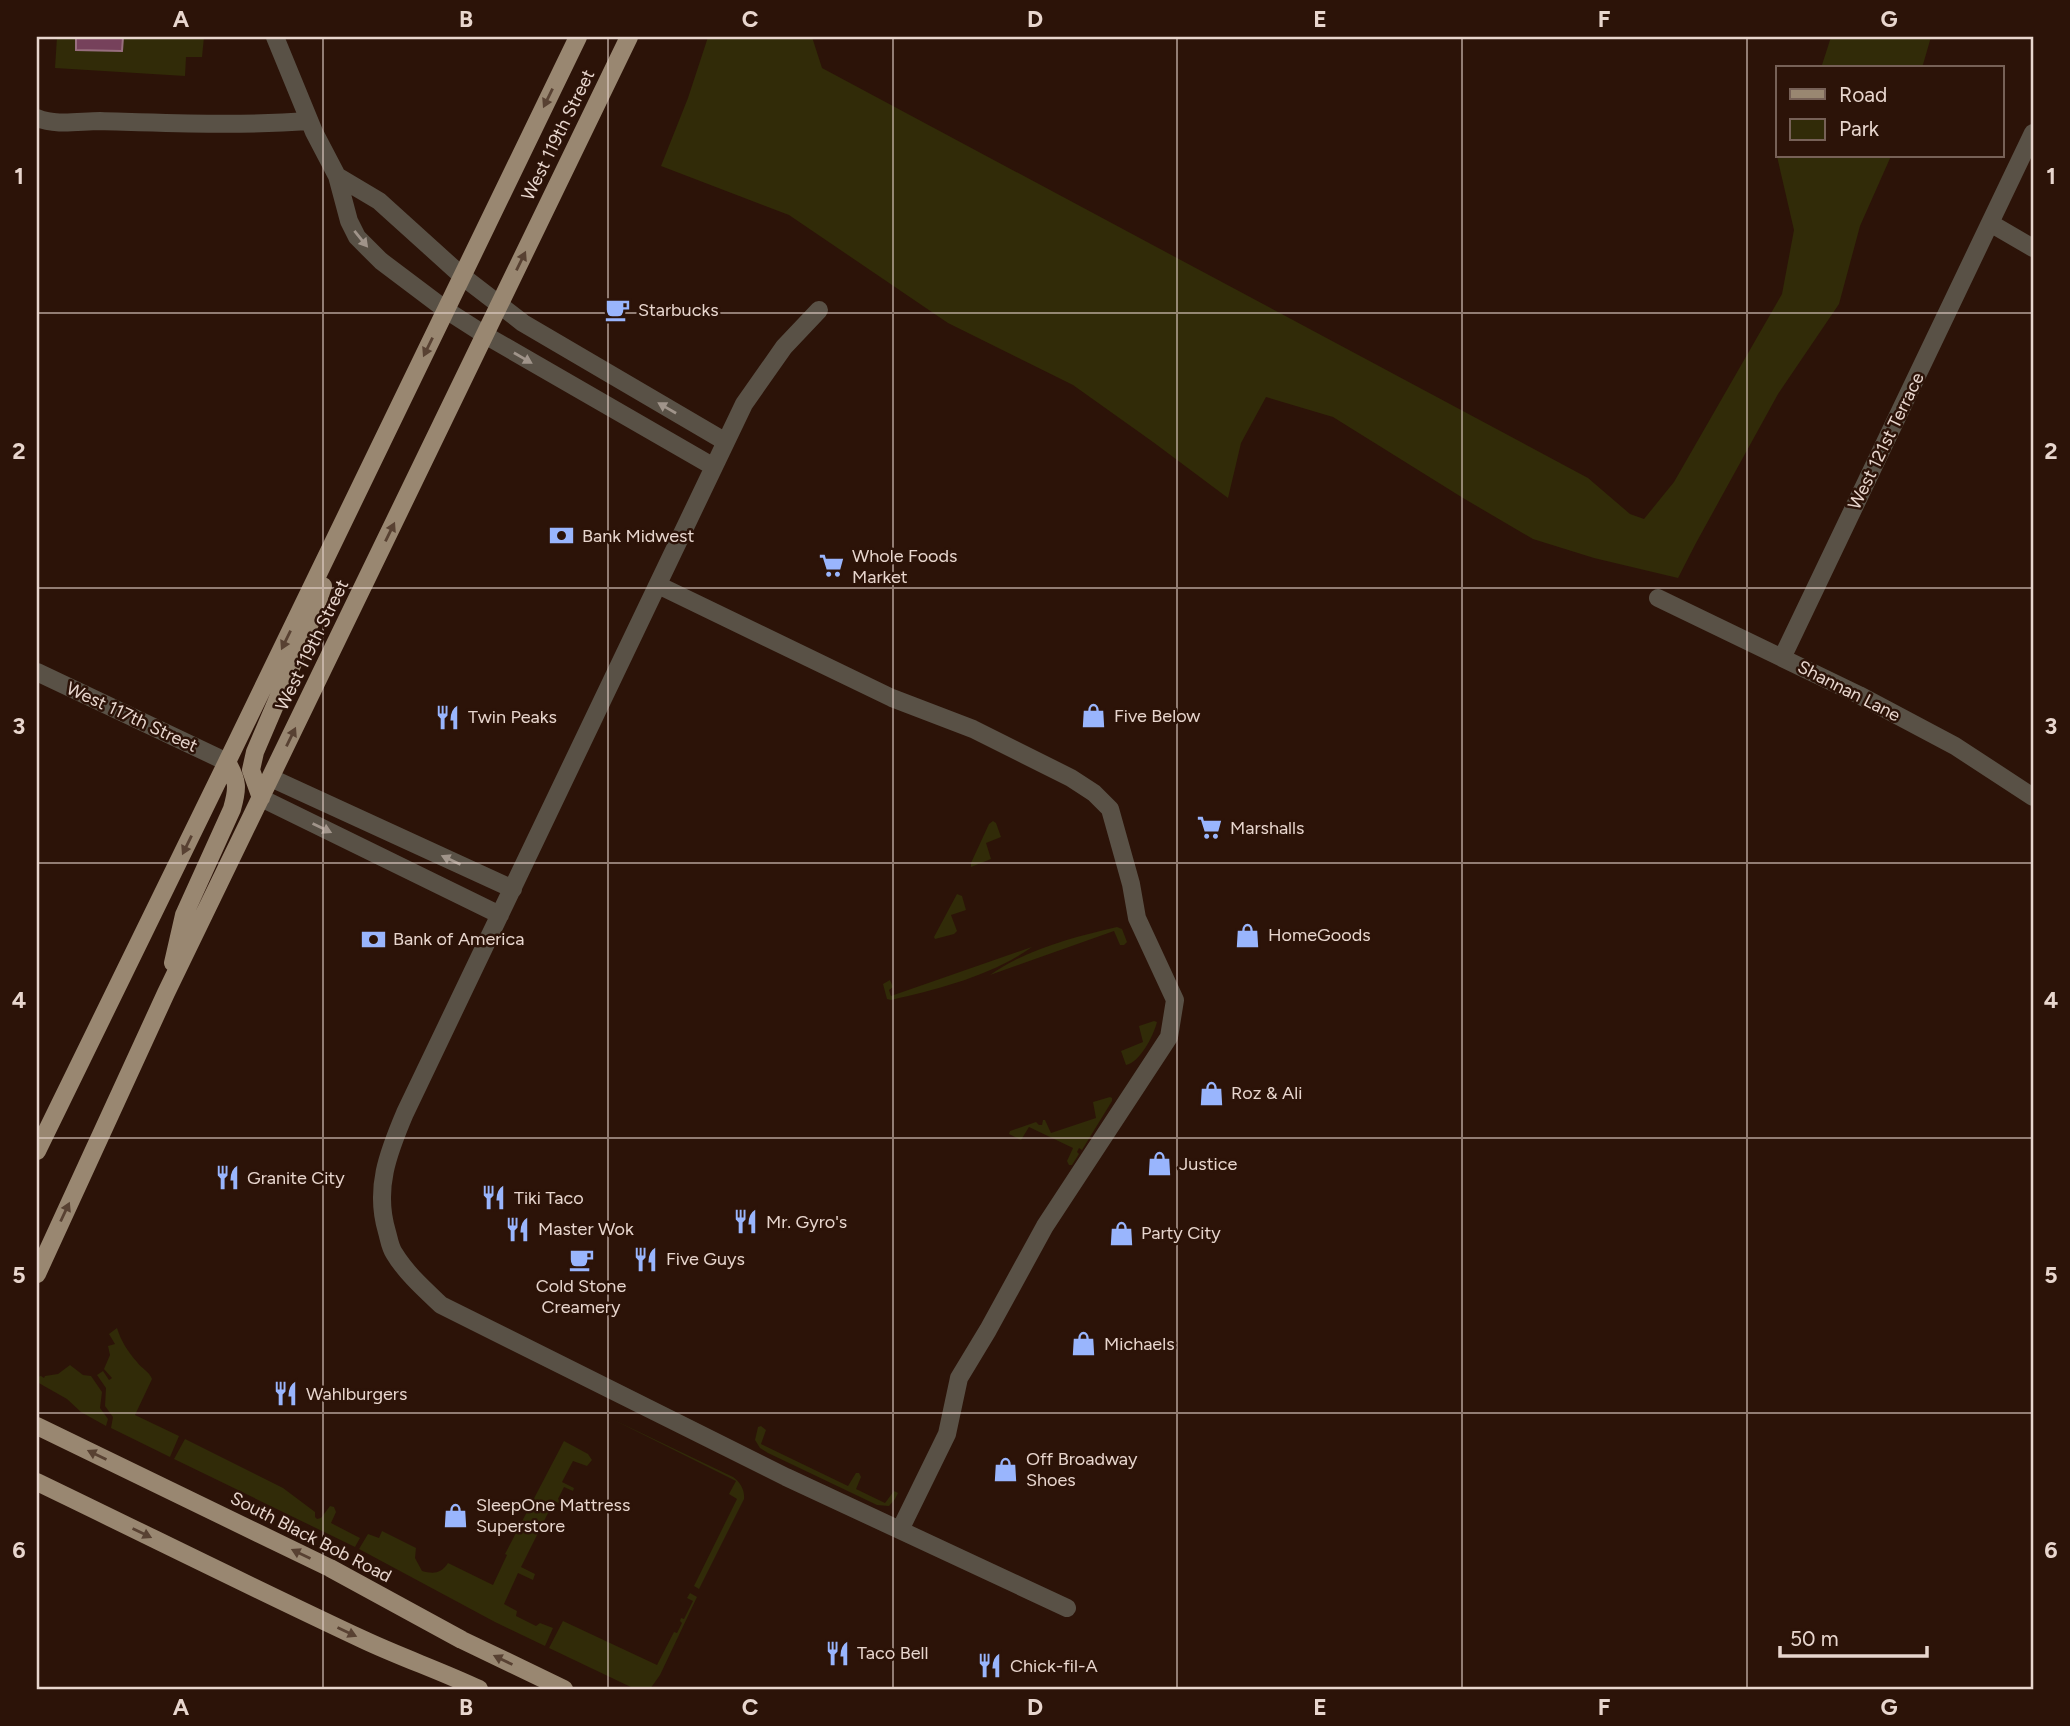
<svg xmlns="http://www.w3.org/2000/svg" width="2070" height="1726" viewBox="0 0 2070 1726" font-family="Figtree,sans-serif">
<style>
.green{fill:#312b08}
.water{fill:#76415b;stroke:#986e7e;stroke-width:2}
.lines{fill:none;stroke-linecap:round;stroke-linejoin:round}
.minor{stroke:#595146;stroke-width:18}
.major{stroke:#998771;stroke-width:18}
.oneway{fill:#584132}
.oneway2{fill:#a0948a}
.grid{fill:none;stroke:#e8d6ce;stroke-width:2;stroke-opacity:0.55}
.labels{text-anchor:middle;stroke-width:5;stroke-linejoin:round;paint-order:stroke}
.street-label{font-size:18px;fill:#e8d6ce;stroke:#2c1308}
.poi-label{font-size:18px;fill:#e8d6ce;stroke:#2c1308;text-anchor:start}
.neatline{fill:none;stroke:#e8d6ce;stroke-width:2.5}
.grid-label{font-size:23px;text-anchor:middle;font-weight:bold;fill:#e8d6ce}
</style>
<rect width="100%" height="100%" fill="#2c1308"/>
<path class="green" d="M 57,37 L 204,37 L 202,57 L 186,57 L 185,76 L 55,68 Z
M 708,37 L 812,37 L 822,68 L 1588,478 L 1630,514 L 1644,519 L 1674,482 L 1782,294 L 1794,230 L 1776,152 L 1778,150 L 1778,156 L 1891,156 L 1860,226 L 1839,304 L 1778,394 L 1696,543 L 1678,578 L 1594,558 L 1533,539 L 1463,498 L 1333,417 L 1266,397 L 1241,443 L 1228,498 L 1153,442 L 1073,385 L 948,323 L 789,215 L 661,166 L 688,98 Z
M 1831,37 L 1931,37 L 1922,68 L 1821,68 Z
M 993,821 L 996,823 L 1001,837 L 986,843 L 991,859 L 971,867 L 971,863 L 989,824 Z
M 957,894 L 962,896 L 966,910 L 951,915 L 957,931 L 954,934 L 935,939 L 934,937 Z
M 1117,927 L 1122,929 L 1127,942 L 1124,945 L 1120,945 L 1114,931 L 990,975 C 1027,949 1074,937 1117,927 Z
M 1032,947 C 991,976 939,989 891,1000 L 887,999 L 883,984 L 890,980 L 893,987 L 889,990 L 891,996 Z
M 1154,1021 L 1157,1022 C 1153,1037 1140,1062 1126,1065 L 1121,1051 L 1143,1042 L 1139,1026 Z
M 1110,1097 L 1112,1098 L 1112,1101 L 1082,1150 L 1079,1148 L 1077,1152 L 1079,1154 L 1072,1165 L 1069,1165 L 1067,1161 L 1073,1148 L 1029,1127 L 1021,1140 L 1009,1134 L 1010,1131 L 1036,1122 L 1039,1125 L 1042,1125 L 1043,1120 L 1045,1120 L 1051,1133 L 1096,1118 L 1093,1102 Z
M 117,1328 C 121,1341 128,1352 137,1362 C 142,1369 149,1371 152,1379 L 135,1415 L 179,1436 L 170,1457 L 111,1428 L 113,1417 L 105,1406 L 106,1388 L 97,1375 L 103,1371 L 109,1380 L 112,1378 L 104,1369 L 110,1355 L 108,1346 L 115,1344 L 109,1334 Z
M 70,1365 L 83,1375 L 91,1376 L 102,1392 L 100,1408 L 108,1419 L 106,1426 L 81,1412 L 67,1399 L 37,1382 L 37,1377 L 41,1376 L 44,1378 L 45,1376 L 58,1374 Z
M 612,1419 L 733,1477 C 740,1482 745,1490 744,1499 L 699,1589 L 694,1586 L 737,1499 L 729,1494 L 736,1481 Z
M 761,1426 L 766,1430 L 761,1444 L 848,1486 L 856,1473 L 859,1473 L 861,1477 L 856,1489 L 885,1503 L 894,1491 L 898,1493 L 895,1499 L 889,1506 L 877,1505 L 768,1453 L 760,1448 L 755,1440 L 758,1427 Z
M 185,1439 L 283,1488 L 315,1512 L 315,1517 L 317,1519 L 321,1518 L 330,1506 L 334,1507 L 336,1512 L 331,1523 L 360,1538 L 355,1547 L 174,1459 Z
M 564,1441 L 588,1454 L 592,1460 L 587,1466 L 573,1461 L 562,1482 L 574,1488 L 573,1491 L 564,1487 L 558,1499 L 567,1504 L 565,1506 L 554,1501 L 521,1567 L 535,1574 L 533,1580 L 518,1573 L 504,1604 L 517,1611 L 516,1616 L 536,1626 L 540,1623 L 553,1628 L 545,1646 L 495,1622 L 359,1549 L 368,1534 L 379,1538 L 382,1531 L 416,1548 L 415,1558 L 422,1571 C 433,1574 441,1574 448,1563 L 493,1585 L 507,1555 L 505,1554 Z
M 690,1593 L 697,1597 L 660,1675 L 650,1689 L 635,1689 L 549,1648 L 563,1621 L 657,1665 L 674,1632 L 677,1633 L 682,1623 L 680,1621 L 681,1618 L 684,1619 L 693,1601 L 687,1598 Z"/>
<path class="water" d="M 76,37 L 123,37 L 122,51 L 76,50 Z"/>
<g class="lines">
<path class="minor" d="M 275,37 L 314,132 L 337,176 L 349,221 L 357,237 L 381,261 L 446,310 L 485,335 L 714,467
M 37,118 C 56,126 80,121 100,121 C 170,123 239,126 309,121
M 337,176 L 379,201 L 462,276 L 523,323 L 726,442
M 1990,223 L 2033,248
M 819,310 L 784,347 L 744,404 L 405,1113 C 388,1153 374,1189 387,1232 C 389,1239 390,1247 394,1253 C 406,1273 424,1289 441,1305 L 786,1477 L 1067,1608
M 658,585 L 892,698 L 973,729 L 1071,778 L 1094,793 L 1110,809 L 1131,884 L 1137,918 L 1175,1000 L 1169,1037 L 1045,1226 L 988,1330 L 959,1378 L 947,1434 L 900,1530
M 1658,598 L 1859,695 L 1955,746 L 2033,797
M 1782,658 L 2033,133
M 37,672 L 227,762
M 271,778 L 513,889
M 261,798 L 500,915"/>
<path class="major" d="M 261,798 L 251,770 L 255,752 L 311,621 L 323,586
M 173,963 L 184,915 L 232,809 C 238,788 238,781 227,762
M 37,1151 L 227,762 L 578,37
M 37,1274 L 166,993 L 629,37
M 37,1426 L 330,1568 L 462,1640 L 564,1689
M 37,1482 C 145,1534 253,1588 362,1639 C 400,1657 441,1671 479,1689"/>
</g>
<defs><path id="oneway-solid" d="M-6-.8H1V-3.2L6.5 0L1 3.2V.8H-6Z" transform="scale(1.75)"/></defs>
<g class="oneway">
<use href="#oneway-solid" transform="translate(548 98) rotate(116)"/>
<use href="#oneway-solid" transform="translate(521 261) rotate(-64)"/>
<use href="#oneway-solid" transform="translate(428 347) rotate(116)"/>
<use href="#oneway-solid" transform="translate(390 532) rotate(-64)"/>
<use href="#oneway-solid" transform="translate(286 640) rotate(116)"/>
<use href="#oneway-solid" transform="translate(291 737) rotate(-64)"/>
<use href="#oneway-solid" transform="translate(187 845) rotate(116)"/>
<use href="#oneway-solid" transform="translate(65 1212) rotate(-65)"/>
<use href="#oneway-solid" transform="translate(97 1455) rotate(-154)"/>
<use href="#oneway-solid" transform="translate(142 1533) rotate(26)"/>
<use href="#oneway-solid" transform="translate(301 1554) rotate(-154)"/>
<use href="#oneway-solid" transform="translate(347 1632) rotate(25)"/>
<use href="#oneway-solid" transform="translate(503 1660) rotate(-154)"/>
</g>
<g class="oneway2">
<use href="#oneway-solid" transform="translate(361 239) rotate(51)"/>
<use href="#oneway-solid" transform="translate(523 358) rotate(30)"/>
<use href="#oneway-solid" transform="translate(667 408) rotate(-150)"/>
<use href="#oneway-solid" transform="translate(322 828) rotate(26)"/>
<use href="#oneway-solid" transform="translate(451 860) rotate(-155)"/>
</g>
<path class="grid" d="M 323,37 L 323,1689M 608,37 L 608,1689M 893,37 L 893,1689M 1177,37 L 1177,1689M 1462,37 L 1462,1689M 1747,37 L 1747,1689M 37,313 L 2033,313M 37,588 L 2033,588M 37,863 L 2033,863M 37,1138 L 2033,1138M 37,1413 L 2033,1413"/>
<defs>
<symbol id="cafe-bare" viewBox="-9 -9 18 18"><path d="M-5.5-4.5H6V0H3Q3 3.5 0 3.5H-2.5Q-5.5 3.5-5.5 0ZM3-3.2v2h1.7v-2ZM-6 4.5H4V6H-6Z" fill="#99b5fd" stroke="#2c1308" stroke-width="2.5" paint-order="stroke"/></symbol>
<symbol id="bank-bare" viewBox="-9 -9 18 18"><path d="M-6-4H6V4H-6ZM0-2.3a2.3 2.3 0 1 0 0 4.6a2.3 2.3 0 1 0 0-4.6Z" fill="#99b5fd" stroke="#2c1308" stroke-width="2.5" paint-order="stroke"/></symbol>
<symbol id="supermarket-bare" viewBox="-9 -9 18 18"><path d="M-6-5.5h2.5l.6 2H6L4.5 2H-2.5L-4.4-4H-6ZM-1.5 3.2a1.3 1.3 0 1 0 .1 0ZM3 3.2a1.3 1.3 0 1 0 .1 0Z" fill="#99b5fd" stroke="#2c1308" stroke-width="2.5" paint-order="stroke"/></symbol>
<symbol id="shop-bare" viewBox="-9 -9 18 18"><path d="M-5-2.5h2.3a2.7 3.5 0 0 1 5.4 0H5L5.5 6h-11ZM-1.5-2.5h3a1.5 2.3 0 0 0-3 0Z" fill="#99b5fd" stroke="#2c1308" stroke-width="2.5" paint-order="stroke"/></symbol>
<symbol id="restaurant-bare" viewBox="-9 -9 18 18"><path d="M-5-6h1v4h1v-4h1v4h1v-4h1v5L-1.5 .5V6h-2V.5L-5-1ZM5-6V6H3V1.5H1.5Q1.5-4 5-6Z" fill="#99b5fd" stroke="#2c1308" stroke-width="2.5" paint-order="stroke"/></symbol>
</defs>
<g fill-rule="evenodd">
<use href="#cafe-bare" x="600" y="292" width="35" height="35"/>
<use href="#bank-bare" x="544" y="518" width="35" height="35"/>
<use href="#supermarket-bare" x="814" y="548" width="35" height="35"/>
<use href="#shop-bare" x="1076" y="698" width="35" height="35"/>
<use href="#restaurant-bare" x="430" y="700" width="35" height="35"/>
<use href="#supermarket-bare" x="1192" y="810" width="35" height="35"/>
<use href="#shop-bare" x="1230" y="918" width="35" height="35"/>
<use href="#bank-bare" x="356" y="922" width="35" height="35"/>
<use href="#shop-bare" x="1194" y="1076" width="35" height="35"/>
<use href="#shop-bare" x="1142" y="1146" width="35" height="35"/>
<use href="#restaurant-bare" x="210" y="1160" width="35" height="35"/>
<use href="#restaurant-bare" x="476" y="1180" width="35" height="35"/>
<use href="#restaurant-bare" x="728" y="1204" width="35" height="35"/>
<use href="#restaurant-bare" x="500" y="1212" width="35" height="35"/>
<use href="#shop-bare" x="1104" y="1216" width="35" height="35"/>
<use href="#cafe-bare" x="564" y="1242" width="35" height="35"/>
<use href="#restaurant-bare" x="628" y="1242" width="35" height="35"/>
<use href="#shop-bare" x="1066" y="1326" width="35" height="35"/>
<use href="#restaurant-bare" x="268" y="1376" width="35" height="35"/>
<use href="#shop-bare" x="988" y="1452" width="35" height="35"/>
<use href="#shop-bare" x="438" y="1498" width="35" height="35"/>
<use href="#restaurant-bare" x="820" y="1636" width="35" height="35"/>
<use href="#restaurant-bare" x="972" y="1648" width="35" height="35"/>
</g>
<g class="labels">
<g class="street-label">
<text transform="translate(558 135) rotate(-64)" y="6">West 119th Street</text>
<text transform="translate(1886 441) rotate(-64)" y="6">West 121st Terrace</text>
<text transform="translate(312 645) rotate(-64)" y="6">West 119th Street</text>
<text transform="translate(1849 691) rotate(27)" y="6">Shannan Lane</text>
<text transform="translate(132 717) rotate(25)" y="6">West 117th Street</text>
<text transform="translate(311 1537) rotate(27)" y="6">South Black Bob Road</text>
</g>
<g class="poi-label">
<text x="638" y="316">Starbucks</text>
<text x="582" y="542">Bank Midwest</text>
<text x="852" y="562">Whole Foods<tspan x="852" dy="21">Market</tspan></text>
<text x="1114" y="722">Five Below</text>
<text x="468" y="723">Twin Peaks</text>
<text x="1230" y="834">Marshalls</text>
<text x="1268" y="941">HomeGoods</text>
<text x="393" y="945">Bank of America</text>
<text x="1231" y="1099">Roz &amp; Ali</text>
<text x="1179" y="1170">Justice</text>
<text x="247" y="1184">Granite City</text>
<text x="514" y="1204">Tiki Taco</text>
<text x="766" y="1228">Mr. Gyro's</text>
<text x="538" y="1235">Master Wok</text>
<text x="1141" y="1239">Party City</text>
<text x="666" y="1265">Five Guys</text>
<text x="581" y="1292" text-anchor="middle">Cold Stone<tspan x="581" dy="21">Creamery</tspan></text>
<text x="1104" y="1350">Michaels</text>
<text x="306" y="1400">Wahlburgers</text>
<text x="1026" y="1465">Off Broadway<tspan x="1026" dy="21">Shoes</tspan></text>
<text x="476" y="1511">SleepOne Mattress<tspan x="476" dy="21">Superstore</tspan></text>
<text x="857" y="1659">Taco Bell</text>
<text x="1010" y="1672">Chick-fil-A</text>
</g>
</g>
<rect width="2070" height="1726" fill="none" stroke="#2c1308" stroke-width="77"/>
<rect x="1776" y="66" width="228" height="91" fill="#2c1308" stroke="#776157" stroke-width="2"/>
<rect x="1790" y="89" width="35" height="10" fill="#998771" stroke="#776157" stroke-width="2"/>
<text x="1839" y="102" font-size="21" fill="#e8d6ce">Road</text>
<rect x="1790" y="119" width="35" height="21" fill="#312b08" stroke="#776157" stroke-width="2"/>
<text x="1839" y="136" font-size="21" fill="#e8d6ce">Park</text>
<path d="M1780 1646v10h147v-10" fill="none" stroke="#e8d6ce" stroke-width="3.5"/>
<text x="1790" y="1646" font-size="21" fill="#e8d6ce" stroke="#2c1308" stroke-width="5" paint-order="stroke">50 m</text>
<rect x="38" y="38" width="1994" height="1650" class="neatline"/>
<g class="grid-label">
<text x="181" y="27">A</text>
<text x="466" y="27">B</text>
<text x="750" y="27">C</text>
<text x="1035" y="27">D</text>
<text x="1320" y="27">E</text>
<text x="1604" y="27">F</text>
<text x="1889" y="27">G</text>
<text x="19" y="184">1</text>
<text x="2051" y="184">1</text>
<text x="19" y="459">2</text>
<text x="2051" y="459">2</text>
<text x="19" y="734">3</text>
<text x="2051" y="734">3</text>
<text x="19" y="1008">4</text>
<text x="2051" y="1008">4</text>
<text x="19" y="1283">5</text>
<text x="2051" y="1283">5</text>
<text x="19" y="1558">6</text>
<text x="2051" y="1558">6</text>
<text x="181" y="1715">A</text>
<text x="466" y="1715">B</text>
<text x="750" y="1715">C</text>
<text x="1035" y="1715">D</text>
<text x="1320" y="1715">E</text>
<text x="1604" y="1715">F</text>
<text x="1889" y="1715">G</text>
</g>
</svg>
